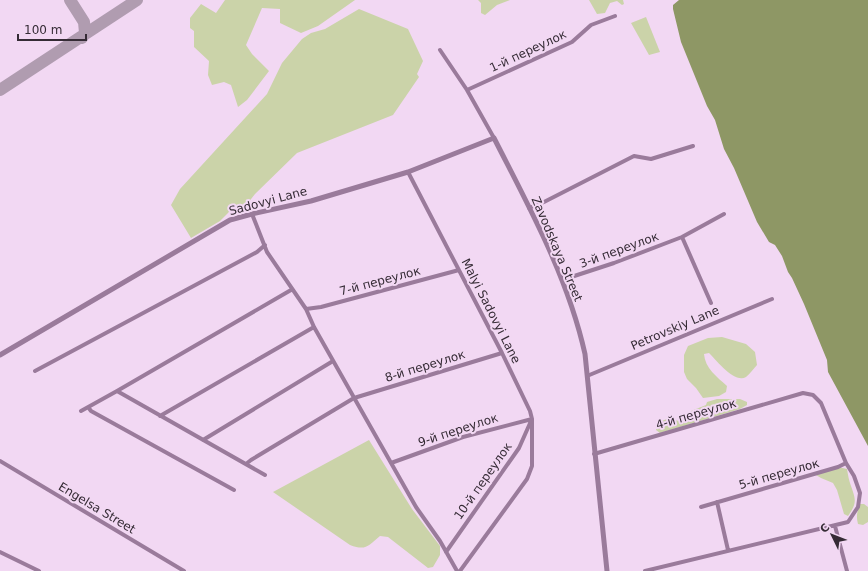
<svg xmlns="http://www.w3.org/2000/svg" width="868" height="571" viewBox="0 0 868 571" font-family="'DejaVu Sans',sans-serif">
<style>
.green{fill:#cbd3a9}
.water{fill:#8e9765}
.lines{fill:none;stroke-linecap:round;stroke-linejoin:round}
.taxiway{stroke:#b09cb0;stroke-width:12}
.minor{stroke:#9a7b9b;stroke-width:4}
.tertiary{stroke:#9a7b9b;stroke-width:5}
.labels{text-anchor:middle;stroke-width:4;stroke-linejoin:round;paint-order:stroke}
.street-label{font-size:12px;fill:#352b35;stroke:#f2d8f3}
</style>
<rect width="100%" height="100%" fill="#f2d8f3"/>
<path class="green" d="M 225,0 L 355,0 L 318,26 L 301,33 L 280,23 L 280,9 L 262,8 L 246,45 L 252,54 L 269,71 L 247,100 L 238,107 L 231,85 L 224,82 L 212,85 L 208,75 L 209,61 L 194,47 L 194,31 L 190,28 L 190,18 L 201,4 L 216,13 Z
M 478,0 L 510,0 L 497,5 L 485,15 L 481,13 L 481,3 Z
M 589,0 L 623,0 L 624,4 L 622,5 L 617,1 L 610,3 L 605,13 L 597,14 Z
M 359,9 L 408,29 L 423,61 L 417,74 L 419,77 L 393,115 L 297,153 L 255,194 L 244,208 L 236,205 L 220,221 L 191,238 L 171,205 L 180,189 L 267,94 L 282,63 L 302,39 L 311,33 L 325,29 Z
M 646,17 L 660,52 L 649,55 L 631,23 Z
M 722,337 L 746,344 L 755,352 L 757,365 C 754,368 750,374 746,377 C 735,384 716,360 709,353 L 704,354 C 705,368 717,377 727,386 L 726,392 L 719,396 L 703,398 L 696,388 L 687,379 L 684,372 L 684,355 L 688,346 L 708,338 Z
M 717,399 L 740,399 L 747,402 L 747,405 L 740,409 L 660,433 L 656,430 L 656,423 L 667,419 L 680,421 L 687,416 L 691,411 L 706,405 L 707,402 Z
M 369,440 L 412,509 L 440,546 L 440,555 L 433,567 L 428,568 L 388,537 L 380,536 C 368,546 366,551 350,545 L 273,492 Z
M 838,467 L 847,469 C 848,475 849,481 851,486 C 856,500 857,503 848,516 L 844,514 L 837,490 L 833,483 L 821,478 L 816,475 Z
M 860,504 L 864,504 L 868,507 L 868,522 L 863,525 L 858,524 C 856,517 857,511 860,504 Z"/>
<path class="water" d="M 679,0 L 868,0 L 868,446 L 828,372 L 827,360 L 804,304 L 792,278 L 788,272 L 782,256 L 775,245 L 769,242 L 757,222 L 734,168 L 724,149 L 715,120 L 707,106 L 681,42 L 673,9 L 673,5 Z"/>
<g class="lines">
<path class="taxiway" d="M 70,0 L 84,22 L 85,33 L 82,38
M 0,90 L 137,0"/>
<path class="minor" d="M 440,50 L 467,90 L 494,138
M 467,90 L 572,42 L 591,25 L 615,16
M 408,172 L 502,353 L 530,411 L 532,419 L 532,466 L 527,479 L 460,571
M 529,208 L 544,202 L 634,156 L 651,159 L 693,146
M 252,214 L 267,252 L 306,309 L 314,327 L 416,507 L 440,541 L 457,571
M 682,237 L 711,303
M 562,280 L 614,263 L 682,237 L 724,214
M 306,309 L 321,307 L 459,270
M 35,371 L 257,252 L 265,245
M 587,376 L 772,299
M 117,391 L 265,475
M 88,407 L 91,411 L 234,490
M 81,411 L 117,391 L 291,290
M 160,416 L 314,327
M 203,440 L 333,361
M 594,454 L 803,393 L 813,395 L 821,403 L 846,463 L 854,476 L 860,493 L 858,507 L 848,522 L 645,571
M 0,461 L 184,571
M 391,463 L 463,437 L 532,419
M 246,464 L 251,460 L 354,398 L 502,353
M 717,502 L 728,550
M 701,507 L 838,467 L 846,463
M 835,526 L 847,571
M 0,552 L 39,571
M 446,552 L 519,448 L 531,421"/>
<path class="tertiary" d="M 0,355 L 230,220 L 252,214 L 311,201 L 408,172 L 494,138 C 529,207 568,277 585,354 L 607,571"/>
</g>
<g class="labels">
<g class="street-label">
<text transform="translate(528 51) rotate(-25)" y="4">1-й переулок</text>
<text transform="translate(268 201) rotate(-15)" y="4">Sadovyi Lane</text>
<text transform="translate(557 249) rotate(67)" y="4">Zavodskaya Street</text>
<text transform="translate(619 250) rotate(-20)" y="4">3-й переулок</text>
<text transform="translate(380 281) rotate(-15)" y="4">7-й переулок</text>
<text transform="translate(491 311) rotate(63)" y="4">Malyi Sadovyi Lane</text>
<text transform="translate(675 328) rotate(-23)" y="4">Petrovskiy Lane</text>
<text transform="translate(425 366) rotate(-17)" y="4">8-й переулок</text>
<text transform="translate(696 414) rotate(-16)" y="4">4-й переулок</text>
<text transform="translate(458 430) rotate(-18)" y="4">9-й переулок</text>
<text transform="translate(779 474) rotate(-16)" y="4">5-й переулок</text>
<text transform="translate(483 481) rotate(-55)" y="4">10-й переулок</text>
<text transform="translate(97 508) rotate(31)" y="4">Engelsa Street</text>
</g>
</g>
<g transform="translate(832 535) rotate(313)" stroke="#f2d8f3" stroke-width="3" paint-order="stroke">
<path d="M0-3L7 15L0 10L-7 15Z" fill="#352b35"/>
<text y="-6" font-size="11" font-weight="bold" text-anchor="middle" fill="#352b35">С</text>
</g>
<path d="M18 34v6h68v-6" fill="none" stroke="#352b35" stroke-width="2"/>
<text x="24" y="34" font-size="12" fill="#352b35" stroke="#f2d8f3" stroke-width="3" paint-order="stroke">100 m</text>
</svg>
